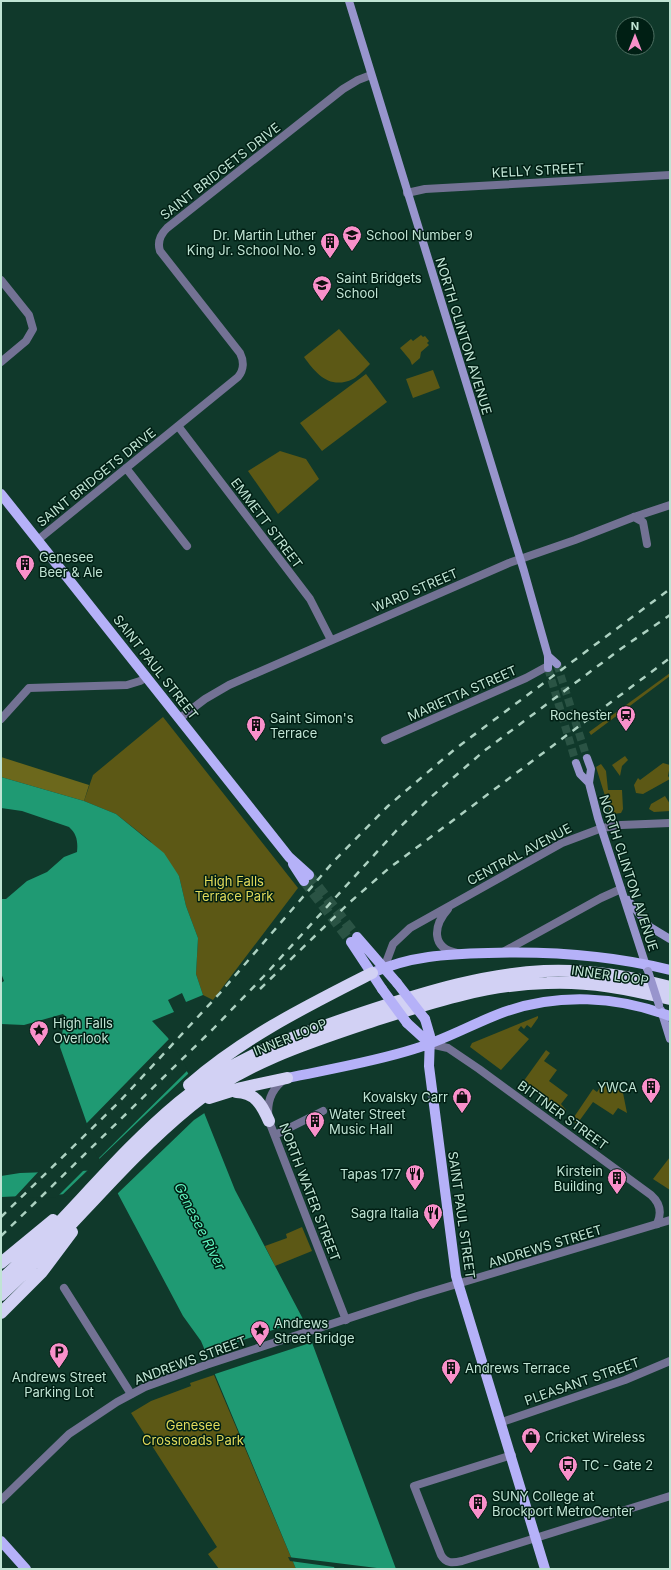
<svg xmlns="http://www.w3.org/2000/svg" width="671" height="1570" viewBox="0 0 671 1570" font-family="Inter,sans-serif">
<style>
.green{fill:#5c5815}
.forest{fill:#6c681c}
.water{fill:#1f9a73}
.pier{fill:#10392b}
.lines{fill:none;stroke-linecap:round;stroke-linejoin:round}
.secondary-tunnel{stroke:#2a5344;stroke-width:8;stroke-dasharray:8 4;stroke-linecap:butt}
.primary-tunnel{stroke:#2a5344;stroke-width:10;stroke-dasharray:10 5;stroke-linecap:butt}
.minor{stroke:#737294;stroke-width:8}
.tertiary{stroke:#737294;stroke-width:8}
.secondary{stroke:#9895cd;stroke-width:8}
.primary{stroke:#b5b1f8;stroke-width:10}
.motorway{stroke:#d2d1f4;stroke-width:12}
.rail{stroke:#acd1c1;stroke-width:2.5;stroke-dasharray:7 7;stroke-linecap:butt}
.secondary-bridge{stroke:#9895cd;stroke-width:8}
.primary-bridge{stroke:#b5b1f8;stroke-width:10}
.labels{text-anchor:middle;stroke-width:3;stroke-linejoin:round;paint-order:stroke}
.street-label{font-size:13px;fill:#c0e4d4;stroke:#001f14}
.poi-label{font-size:13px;fill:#c0e4d4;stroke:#001f14;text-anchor:start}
.park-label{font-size:13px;fill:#e2db5b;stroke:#001f14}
.water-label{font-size:14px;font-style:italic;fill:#5ff4bf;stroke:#001f14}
</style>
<rect width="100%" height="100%" fill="#10392b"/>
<path class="green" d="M 339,329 L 370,364 C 365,369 359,376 353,379 C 330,390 316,374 304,357 Z
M 421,335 L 423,337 L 425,336 L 429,341 L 427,343 L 429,345 L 421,352 L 420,358 L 412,365 L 410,360 L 400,348 L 411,339 L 413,341 Z
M 433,370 L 440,388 L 413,398 L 406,379 Z
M 366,374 L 387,402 L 322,451 L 300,423 Z
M 280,451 L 306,459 L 319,479 L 278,514 L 248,471 Z
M 670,673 L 670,676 L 591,735 L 589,732 Z
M 163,717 L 298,888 L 213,1000 L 203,995 L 196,974 L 198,938 L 186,906 L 179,876 L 150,841 L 116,814 L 84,801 L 93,775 Z
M 625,756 L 628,760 L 622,766 L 620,776 L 612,765 Z
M 663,763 L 670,765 L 668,776 L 670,779 L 643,794 L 636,793 L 634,785 L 638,778 L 640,780 Z
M 601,764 L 606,771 L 608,790 L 622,790 L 623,809 L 621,813 L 613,814 L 610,812 L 596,767 Z
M 665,796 L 670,804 L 670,811 L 654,812 L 649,809 L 651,804 Z
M 538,1016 L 538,1018 L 531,1028 L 527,1025 L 524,1029 L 521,1026 L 518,1030 L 529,1039 L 501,1070 L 470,1047 L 472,1043 Z
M 546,1050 L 550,1053 L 544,1061 L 557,1070 L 549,1081 L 568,1095 L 561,1104 L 566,1110 L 563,1114 L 523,1082 Z
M 605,1080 L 623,1093 L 627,1113 L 618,1108 L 613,1115 L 593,1102 L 577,1124 L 572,1120 L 593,1089 L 597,1092 Z
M 670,1157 L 670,1190 L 653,1179 Z
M 302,1227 L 312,1251 L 275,1266 L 265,1246 L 287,1238 L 286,1234 Z
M 214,1375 L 296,1569 L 219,1569 L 208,1554 L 217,1547 L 131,1413 L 151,1401 L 191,1386 L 190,1383 Z"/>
<path class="forest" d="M 1,757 L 89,785 L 84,801 L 1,777 Z"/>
<path class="water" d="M 1,777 L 84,801 L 116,814 L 164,853 L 179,876 L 186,906 L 198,938 L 196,974 L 203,995 L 186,1002 L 182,993 L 168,1000 L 174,1012 L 152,1021 L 168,1038 L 189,1075 L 235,1190 L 304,1321 L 396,1569 L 296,1569 L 201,1341 L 183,1316 L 117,1192 L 1,1197 L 1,1176 L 20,1173 L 106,1170 L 99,1158 L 60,1047 L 65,1016 L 63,1014 L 24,1025 L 1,1024 L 1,983 L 4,981 L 1,973 L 1,899 L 6,899 L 27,881 L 47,872 L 64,857 L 77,852 C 78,842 77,834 69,827 L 22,811 L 1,808 Z"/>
<path class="pier" d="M 170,1038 L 188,1070 L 98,1159 L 85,1125 Z
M 190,1072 L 206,1112 L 194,1120 L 116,1195 L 60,1197 L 89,1169 L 103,1169 L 98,1160 Z
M 40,1170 L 84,1170 L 57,1197 L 14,1198 Z
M 303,1320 L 309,1330 L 313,1342 L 212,1375 L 204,1353 Z
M 288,1557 L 385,1569 L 335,1569 L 334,1567 L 290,1561 Z"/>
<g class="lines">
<path class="secondary-tunnel" d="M 557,664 L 587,758
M 548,668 L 576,763"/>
<path class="primary-tunnel" d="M 309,875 L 357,937
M 304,881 L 351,942"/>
<path class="minor" d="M 407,193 L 425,189 L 670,175
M 1,280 L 29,315 L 33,329 L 26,341 L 1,362
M 178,426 L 310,599 L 331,640
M 126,468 L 187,546
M 634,517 L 643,522 L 647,544
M 39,539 L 238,377 C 244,370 244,361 240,353 L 160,251 C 157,242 160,235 167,228 L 343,89 L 358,80 L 371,75
M 180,718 L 205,699 L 229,685 L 509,563 L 575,540 L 634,517 L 670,505
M 1,719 L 29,688 L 127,685 L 140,681 L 147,677
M 385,740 L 526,678 L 548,666
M 448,909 C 433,926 431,948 457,953
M 503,952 L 601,898 L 621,889
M 384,968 L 393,944 L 410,928 L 562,843 L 602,828
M 430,1044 L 448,1048 L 479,1069 L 651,1195 C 660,1203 662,1213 657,1224
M 285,1079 C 271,1089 266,1104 269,1121 L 346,1320
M 275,1135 L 323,1111
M 64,1288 L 131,1394
M 502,1422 L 625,1380 L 670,1361
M 512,1455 L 414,1486 L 441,1555 C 446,1564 453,1563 462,1561 L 670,1496"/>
<path class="tertiary" d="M 602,828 L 621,825 L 670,823
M 1,1500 L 69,1434 L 117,1402 L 145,1387 L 206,1365 L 417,1296 L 670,1220"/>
<path class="secondary" d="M 349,1 L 524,571 L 548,656 L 548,668
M 548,656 L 557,664
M 587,758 L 591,769 L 589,783 L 598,818 L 647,969
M 576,763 L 580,774 L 589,783
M 628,900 L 650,927 L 670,939
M 661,1010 L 670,1039"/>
<path class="primary" d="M 1,494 L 289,857 L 309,875
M 293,864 L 304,881
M 357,937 L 397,983
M 351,942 L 382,989
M 372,973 C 409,956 447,954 488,953 C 550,951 610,955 670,970
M 425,1019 L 430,1036 L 429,1066 L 456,1276 L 545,1569
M 407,1023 L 430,1044
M 287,1078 C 330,1069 373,1062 414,1049 C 445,1040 474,1023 504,1012 C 558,993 617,996 670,1016
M 1,1541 L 26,1569"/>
<path class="motorway" d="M 189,1085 C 244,1037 307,1006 372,973
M 236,1092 C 255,1092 262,1105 269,1121
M 209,1098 L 241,1088 L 287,1078
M 1,1263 L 53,1220
M 1,1280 C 64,1224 114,1156 179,1102 C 236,1055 304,1032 374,1009 C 429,991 485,974 544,971 C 586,969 629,976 670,987
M 1,1295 C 67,1235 122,1162 191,1106 C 244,1063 310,1042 373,1021 C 430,1003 487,984 547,983 C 589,981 629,989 670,999
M 1,1313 L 42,1272 L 72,1232"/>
<path class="rail" d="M 260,989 L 349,903 L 388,869 L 670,658
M 1,1217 L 119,1102 L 220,993 L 334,861 L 388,806 L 455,749 L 670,589
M 1,1236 L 213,1029 L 264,976 L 396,831 L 431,797 L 484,751 L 622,648 L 670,615"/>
<path class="secondary-bridge" d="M 648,971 L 659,1005"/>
<path class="primary-bridge" d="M 397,983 L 425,1019
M 382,989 L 407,1023"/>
</g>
<defs>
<symbol id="school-pin" viewBox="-11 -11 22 30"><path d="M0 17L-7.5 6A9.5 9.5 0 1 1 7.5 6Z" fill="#f990ca" stroke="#001f14"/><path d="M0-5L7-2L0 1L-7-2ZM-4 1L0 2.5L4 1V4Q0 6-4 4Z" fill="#111"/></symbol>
<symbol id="building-pin" viewBox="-11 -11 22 30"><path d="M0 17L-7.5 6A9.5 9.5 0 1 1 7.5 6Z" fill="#f990ca" stroke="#001f14"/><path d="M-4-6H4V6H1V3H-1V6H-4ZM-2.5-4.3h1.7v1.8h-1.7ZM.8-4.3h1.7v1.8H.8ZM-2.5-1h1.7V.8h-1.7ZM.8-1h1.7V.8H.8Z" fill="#111"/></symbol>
<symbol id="station-pin" viewBox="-11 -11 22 30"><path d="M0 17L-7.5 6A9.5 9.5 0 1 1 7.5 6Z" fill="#f990ca" stroke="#001f14"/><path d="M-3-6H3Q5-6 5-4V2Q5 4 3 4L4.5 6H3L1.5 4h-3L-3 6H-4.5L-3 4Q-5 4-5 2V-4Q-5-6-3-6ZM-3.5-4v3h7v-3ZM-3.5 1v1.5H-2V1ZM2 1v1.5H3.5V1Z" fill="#111"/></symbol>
<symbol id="sight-pin" viewBox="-11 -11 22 30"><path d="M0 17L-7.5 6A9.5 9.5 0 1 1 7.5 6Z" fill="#f990ca" stroke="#001f14"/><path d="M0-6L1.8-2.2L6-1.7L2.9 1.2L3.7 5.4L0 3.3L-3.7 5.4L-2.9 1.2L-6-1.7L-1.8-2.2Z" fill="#111"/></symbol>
<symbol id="shop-pin" viewBox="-11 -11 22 30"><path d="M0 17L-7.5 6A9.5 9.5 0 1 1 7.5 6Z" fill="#f990ca" stroke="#001f14"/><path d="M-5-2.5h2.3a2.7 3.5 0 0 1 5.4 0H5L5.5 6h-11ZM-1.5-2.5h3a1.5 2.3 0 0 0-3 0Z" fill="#111"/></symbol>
<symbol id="restaurant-pin" viewBox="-11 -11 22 30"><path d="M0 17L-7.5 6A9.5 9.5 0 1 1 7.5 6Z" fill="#f990ca" stroke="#001f14"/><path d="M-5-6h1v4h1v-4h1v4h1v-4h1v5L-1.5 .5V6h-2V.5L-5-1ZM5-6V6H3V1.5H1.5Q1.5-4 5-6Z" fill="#111"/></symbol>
<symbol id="parking-pin" viewBox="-11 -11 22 30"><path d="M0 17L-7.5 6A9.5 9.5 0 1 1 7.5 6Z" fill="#f990ca" stroke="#001f14"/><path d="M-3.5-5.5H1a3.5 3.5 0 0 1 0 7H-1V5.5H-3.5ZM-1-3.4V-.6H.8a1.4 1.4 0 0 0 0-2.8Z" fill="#111"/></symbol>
<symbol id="bus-pin" viewBox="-11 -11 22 30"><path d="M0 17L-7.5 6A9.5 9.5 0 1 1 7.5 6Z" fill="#f990ca" stroke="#001f14"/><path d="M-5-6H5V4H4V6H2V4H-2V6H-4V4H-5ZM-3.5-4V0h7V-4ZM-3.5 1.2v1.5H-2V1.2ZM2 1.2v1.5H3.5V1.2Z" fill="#111"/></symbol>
</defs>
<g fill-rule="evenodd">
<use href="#school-pin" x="341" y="224" width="22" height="30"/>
<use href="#building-pin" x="319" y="231" width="22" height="30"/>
<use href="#school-pin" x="311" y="274" width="22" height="30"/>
<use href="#building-pin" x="14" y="553" width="22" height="30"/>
<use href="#station-pin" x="615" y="704" width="22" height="30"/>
<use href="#building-pin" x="245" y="714" width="22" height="30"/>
<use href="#sight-pin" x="28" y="1019" width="22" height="30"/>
<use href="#building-pin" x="640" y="1076" width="22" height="30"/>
<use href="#shop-pin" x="451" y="1086" width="22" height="30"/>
<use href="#building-pin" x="304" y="1110" width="22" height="30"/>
<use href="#restaurant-pin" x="404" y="1163" width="22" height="30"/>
<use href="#building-pin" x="606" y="1167" width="22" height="30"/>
<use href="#restaurant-pin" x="422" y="1202" width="22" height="30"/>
<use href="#sight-pin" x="249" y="1319" width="22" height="30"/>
<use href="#parking-pin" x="48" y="1341" width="22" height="30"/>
<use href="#building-pin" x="440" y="1357" width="22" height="30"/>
<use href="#shop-pin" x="520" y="1426" width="22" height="30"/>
<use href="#bus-pin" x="557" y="1454" width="22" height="30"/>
<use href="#building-pin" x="467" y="1492" width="22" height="30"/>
</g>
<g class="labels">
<g class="street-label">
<text transform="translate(538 170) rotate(-3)" y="5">KELLY STREET</text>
<text transform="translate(220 171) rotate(-38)" y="5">SAINT BRIDGETS DRIVE</text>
<text transform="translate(464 336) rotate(73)" y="5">NORTH CLINTON AVENUE</text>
<text transform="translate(96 477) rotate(-39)" y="5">SAINT BRIDGETS DRIVE</text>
<text transform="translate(267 523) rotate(53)" y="5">EMMETT STREET</text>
<text transform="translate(415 590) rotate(-23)" y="5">WARD STREET</text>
<text transform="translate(156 667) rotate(52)" y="5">SAINT PAUL STREET</text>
<text transform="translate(462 693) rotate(-24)" y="5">MARIETTA STREET</text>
<text transform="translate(519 854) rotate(-28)" y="5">CENTRAL AVENUE</text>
<text transform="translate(629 873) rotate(72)" y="5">NORTH CLINTON AVENUE</text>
<text transform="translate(610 975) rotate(8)" y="5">INNER LOOP</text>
<text transform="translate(290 1037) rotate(-22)" y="5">INNER LOOP</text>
<text transform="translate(563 1115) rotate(36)" y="5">BITTNER STREET</text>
<text transform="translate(310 1192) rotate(69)" y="5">NORTH WATER STREET</text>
<text transform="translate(462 1215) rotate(82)" y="5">SAINT PAUL STREET</text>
<text transform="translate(545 1246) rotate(-17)" y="5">ANDREWS STREET</text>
<text transform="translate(190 1360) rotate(-20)" y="5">ANDREWS STREET</text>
<text transform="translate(582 1381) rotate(-19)" y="5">PLEASANT STREET</text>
</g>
<g class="poi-label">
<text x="316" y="240" text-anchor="end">Dr. Martin Luther<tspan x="316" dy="15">King Jr. School No. 9</tspan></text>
<text x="366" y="240">School Number 9</text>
<text x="336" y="283">Saint Bridgets<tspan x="336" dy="15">School</tspan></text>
<text x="39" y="562">Genesee<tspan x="39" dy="15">Beer &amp; Ale</tspan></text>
<text x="612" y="720" text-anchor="end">Rochester</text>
<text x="270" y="723">Saint Simon's<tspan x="270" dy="15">Terrace</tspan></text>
<text x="53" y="1028">High Falls<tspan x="53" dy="15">Overlook</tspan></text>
<text x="637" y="1092" text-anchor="end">YWCA</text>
<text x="448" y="1102" text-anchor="end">Kovalsky Carr</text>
<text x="329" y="1119">Water Street<tspan x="329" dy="15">Music Hall</tspan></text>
<text x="603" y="1176" text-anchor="end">Kirstein<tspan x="603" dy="15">Building</tspan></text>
<text x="401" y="1179" text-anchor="end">Tapas 177</text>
<text x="419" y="1218" text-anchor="end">Sagra Italia</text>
<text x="274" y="1328">Andrews<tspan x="274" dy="15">Street Bridge</tspan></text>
<text x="465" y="1373">Andrews Terrace</text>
<text x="59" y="1382" text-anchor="middle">Andrews Street<tspan x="59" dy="15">Parking Lot</tspan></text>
<text x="545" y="1442">Cricket Wireless</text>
<text x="582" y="1470">TC - Gate 2</text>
<text x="492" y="1501">SUNY College at<tspan x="492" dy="15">Brockport MetroCenter</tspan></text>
</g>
<g class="park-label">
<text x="234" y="886">High Falls<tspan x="234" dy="15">Terrace Park</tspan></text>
<text x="193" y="1430">Genesee<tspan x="193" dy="15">Crossroads Park</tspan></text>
</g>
<g class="water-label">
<text transform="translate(200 1226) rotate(63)" y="5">Genesee River</text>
</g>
</g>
<rect width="671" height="1570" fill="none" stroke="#c0e4d4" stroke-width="4"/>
<g transform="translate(635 36)"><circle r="19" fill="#001f14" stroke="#4d6e61"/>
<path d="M0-3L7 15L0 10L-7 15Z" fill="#f990ca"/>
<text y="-6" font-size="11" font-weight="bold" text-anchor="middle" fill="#c0e4d4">N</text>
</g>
</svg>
